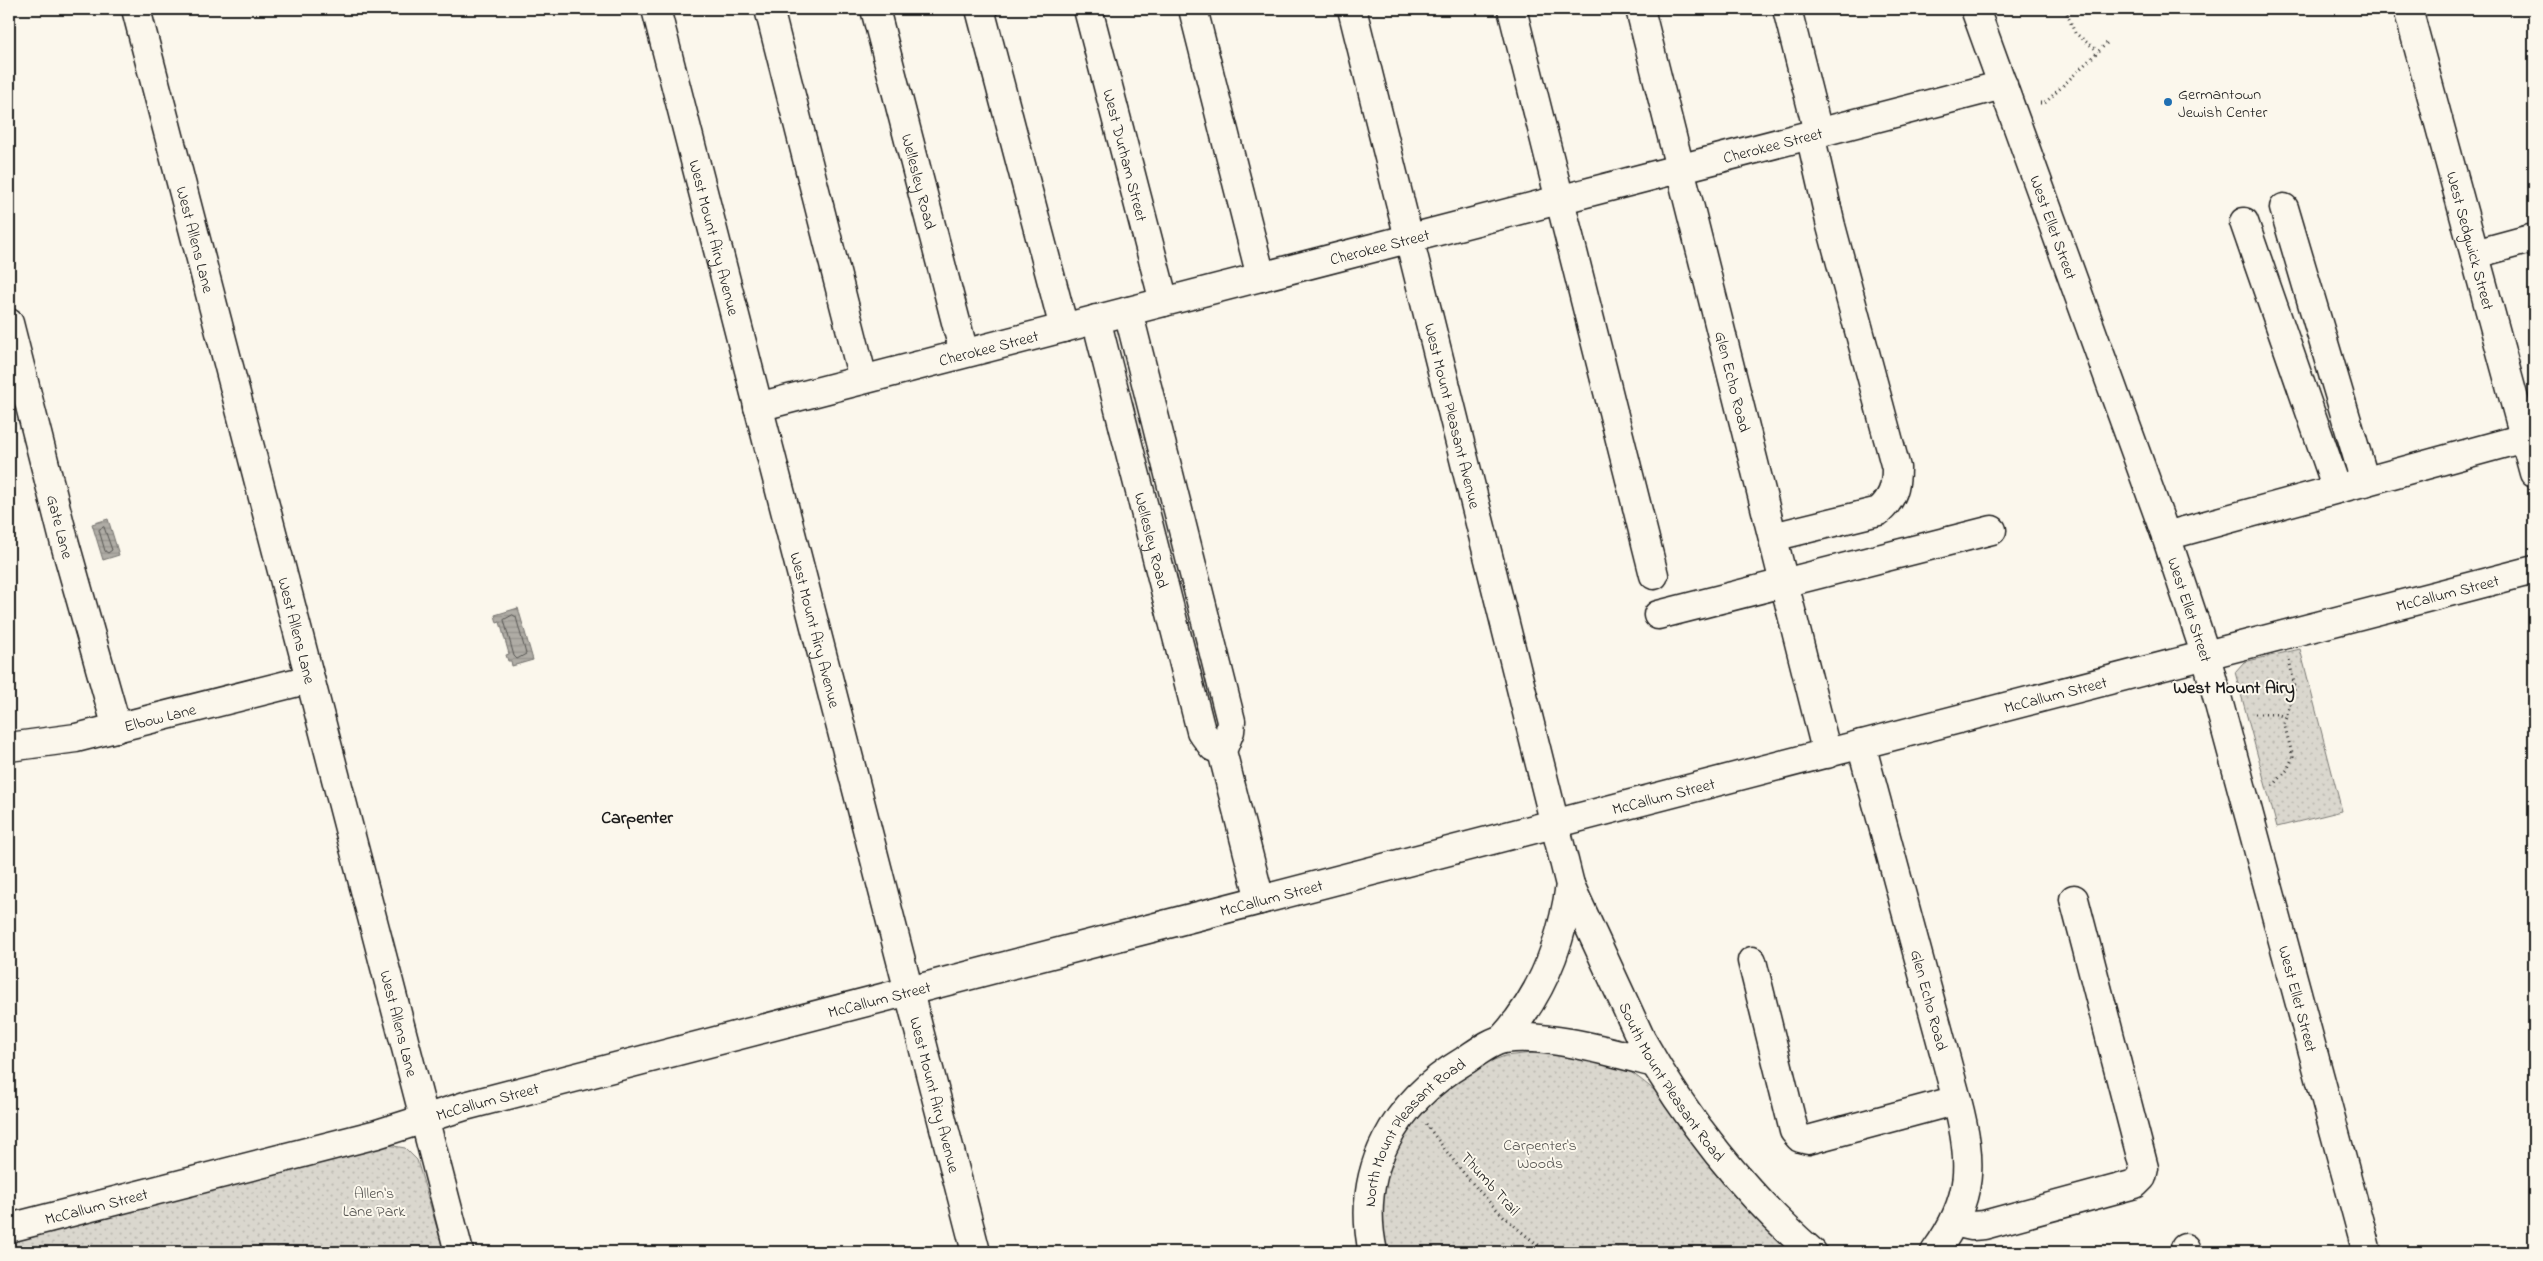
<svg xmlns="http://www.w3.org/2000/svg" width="2543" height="1261" viewBox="0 0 2543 1261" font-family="'Indie Flower',sans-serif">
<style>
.park{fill:url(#park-dots);stroke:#7b7a75}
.water{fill:url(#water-rules);stroke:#74726e}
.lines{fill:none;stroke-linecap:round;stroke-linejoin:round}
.shore{stroke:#575653;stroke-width:1}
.minor-casing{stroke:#1c1c1c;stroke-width:31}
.path{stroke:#1c1c1c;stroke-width:3;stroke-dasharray:1 4;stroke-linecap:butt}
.minor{stroke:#fbf7ec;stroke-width:28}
.poi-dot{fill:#1f6fb2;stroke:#fbf7ec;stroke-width:2}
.labels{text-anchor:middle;stroke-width:4;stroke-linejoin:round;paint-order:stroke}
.poi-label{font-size:16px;fill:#1c1c1c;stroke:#fbf7ec;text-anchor:start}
.street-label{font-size:16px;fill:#1c1c1c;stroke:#fbf7ec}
.park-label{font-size:16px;fill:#555451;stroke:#fbf7ec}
.neighbourhood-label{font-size:18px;font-weight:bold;fill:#1c1c1c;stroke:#fbf7ec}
</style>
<defs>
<pattern id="park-dots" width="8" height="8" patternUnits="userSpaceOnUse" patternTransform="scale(1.25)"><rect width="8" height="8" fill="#dad7ce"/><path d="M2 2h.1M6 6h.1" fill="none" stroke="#bab8b0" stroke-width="1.8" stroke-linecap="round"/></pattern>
<pattern id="water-rules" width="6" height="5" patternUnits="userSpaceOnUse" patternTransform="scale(1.25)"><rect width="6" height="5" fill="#afaca5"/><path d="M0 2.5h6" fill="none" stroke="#96938d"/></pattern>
</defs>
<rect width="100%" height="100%" fill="#fbf7ec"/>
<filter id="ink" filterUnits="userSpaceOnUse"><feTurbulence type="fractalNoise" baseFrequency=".02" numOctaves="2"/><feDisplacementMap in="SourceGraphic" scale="10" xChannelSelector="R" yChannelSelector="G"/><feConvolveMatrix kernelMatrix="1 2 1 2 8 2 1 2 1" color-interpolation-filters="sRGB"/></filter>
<g filter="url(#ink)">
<path class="park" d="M 2300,649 L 2342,811 L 2277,827 L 2235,672 L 2244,662 Z
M 1541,1052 C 1568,1056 1604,1056 1629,1071 C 1640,1078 1650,1087 1660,1095 L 1795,1252 L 1385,1252 L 1381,1210 L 1391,1158 L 1417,1112 L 1472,1068 L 1505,1056 Z
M 388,1145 L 405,1148 L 417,1160 L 444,1252 L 9,1252 L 9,1243 Z"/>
<path class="water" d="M 108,519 L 119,555 L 103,560 L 92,524 Z
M 518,608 L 533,660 L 512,666 L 511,661 L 508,661 L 506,655 L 509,654 L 500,622 L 497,623 L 495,615 Z"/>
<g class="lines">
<path class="shore" d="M 104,527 L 112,550 L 108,553 L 105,551 L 99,530 Z
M 513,615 L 516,617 L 526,654 L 517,659 L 514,656 L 504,620 Z"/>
<defs>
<g id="minor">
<path id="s1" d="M 136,9 L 459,1252"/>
<path id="s2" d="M 656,9 L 976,1252"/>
<path d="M 769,9 L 863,379"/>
<path id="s3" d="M 875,9 L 964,353"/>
<path d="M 980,9 L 1064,328"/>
<path id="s4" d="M 1088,9 L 1164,302"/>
<path d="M 1193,9 L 1261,277"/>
<path id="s5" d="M 1352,9 L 1570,885 C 1562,943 1542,996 1502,1039"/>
<path d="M 1512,9 L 1654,575"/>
<path id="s6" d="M 1640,9 L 1827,754"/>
<path d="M 1787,9 L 1818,132"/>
<path id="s7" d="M 1975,9 L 2166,536 L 2206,656 L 2367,1252"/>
<path id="s8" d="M 2408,9 L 2534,473"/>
<path d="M 2284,208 L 2365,482"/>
<path d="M 2244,222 L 2337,489"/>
<path d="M 2475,254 L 2534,238"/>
<path d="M 1128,311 L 1231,721 L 1230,731 L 1222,751 L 1260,900"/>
<path id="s9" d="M 1096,319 L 1201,731 L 1213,747 L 1222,751"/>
<path id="s10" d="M 9,323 L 65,544 L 117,728"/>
<path id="s11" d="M 758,407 L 2003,85"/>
<path d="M 2166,536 L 2524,438"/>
<path d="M 1773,537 L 1879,511 C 1893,498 1896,487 1896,468 L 1831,226 L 1810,134"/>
<path d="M 1658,615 L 1992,530"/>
<path id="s12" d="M 1861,744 L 1957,1100 C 1973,1162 1974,1198 1935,1252"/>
<path id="s13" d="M 9,747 L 76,738 L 310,679"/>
<path id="s14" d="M 1570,885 L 1641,1039 C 1685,1118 1744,1193 1812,1252"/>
<path d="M 1752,961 L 1794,1131 L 1800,1138 L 1808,1140 L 1957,1100"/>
<path d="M 1954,1222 L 1972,1226 L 1984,1225 L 2135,1184 L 2142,1177 L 2144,1168 L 2074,899"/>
<path id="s15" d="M 9,1228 L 377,1134 L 465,1106 L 2534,570"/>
<path d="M 2185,1248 L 2186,1252"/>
<path id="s16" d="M 1373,1252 C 1355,1170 1395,1102 1464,1061 C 1475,1054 1491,1041 1504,1039 C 1547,1033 1612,1052 1654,1063"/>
</g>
</defs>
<use href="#minor" class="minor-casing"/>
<path class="path" d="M 2065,9 L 2075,33 L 2098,51
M 2040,103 L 2045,103 L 2109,41
M 2255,714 L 2276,714 L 2285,717
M 2273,786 L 2287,770 L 2293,757 L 2284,724 L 2295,688 L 2289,659
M 1426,1124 C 1462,1173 1498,1219 1549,1252"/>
<use href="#minor" class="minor"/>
</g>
</g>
<circle class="poi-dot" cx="2168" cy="102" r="5"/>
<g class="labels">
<g class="poi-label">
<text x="2178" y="99">Germantown<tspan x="2178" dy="18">Jewish Center</tspan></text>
</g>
<g class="street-label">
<text dy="6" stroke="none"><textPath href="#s11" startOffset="1048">Cherokee Street</textPath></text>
<text dy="6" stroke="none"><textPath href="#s4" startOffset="151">West Durham Street</textPath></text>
<text dy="6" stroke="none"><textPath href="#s3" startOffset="178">Wellesley Road</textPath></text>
<text dy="6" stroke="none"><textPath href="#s7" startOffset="232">West Ellet Street</textPath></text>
<text dy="6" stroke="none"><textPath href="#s2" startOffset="236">West Mount Airy Avenue</textPath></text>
<text dy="6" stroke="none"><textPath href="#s1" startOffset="238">West Allens Lane</textPath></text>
<text dy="6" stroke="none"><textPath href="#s8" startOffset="240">West Sedgwick Street</textPath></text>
<text dy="6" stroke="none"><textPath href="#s11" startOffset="642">Cherokee Street</textPath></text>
<text dy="6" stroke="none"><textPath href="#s11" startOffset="238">Cherokee Street</textPath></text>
<text dy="6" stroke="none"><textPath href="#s6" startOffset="384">Glen Echo Road</textPath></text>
<text dy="6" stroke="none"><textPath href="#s5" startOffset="419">West Mount Pleasant Avenue</textPath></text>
<text dy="6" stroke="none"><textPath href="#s10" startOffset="210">Gate Lane</textPath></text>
<text dy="6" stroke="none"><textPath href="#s9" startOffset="228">Wellesley Road</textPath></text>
<text dy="6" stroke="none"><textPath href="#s15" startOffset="2520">McCallum Street</textPath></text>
<text dy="6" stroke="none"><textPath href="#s7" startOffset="638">West Ellet Street</textPath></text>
<text dy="6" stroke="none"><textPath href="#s1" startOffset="642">West Allens Lane</textPath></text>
<text dy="6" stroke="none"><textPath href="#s2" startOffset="641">West Mount Airy Avenue</textPath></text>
<text dy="6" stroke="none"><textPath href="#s15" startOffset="2115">McCallum Street</textPath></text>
<text dy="6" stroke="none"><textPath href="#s13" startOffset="154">Elbow Lane</textPath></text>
<text dy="6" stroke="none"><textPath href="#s15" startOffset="1710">McCallum Street</textPath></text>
<text dy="6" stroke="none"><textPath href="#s15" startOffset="1305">McCallum Street</textPath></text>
<text dy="6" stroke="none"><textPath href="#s15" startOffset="900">McCallum Street</textPath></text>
<text dy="6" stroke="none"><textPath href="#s7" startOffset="1042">West Ellet Street</textPath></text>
<text dy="6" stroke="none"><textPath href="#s12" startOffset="265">Glen Echo Road</textPath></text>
<text dy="6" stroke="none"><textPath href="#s1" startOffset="1048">West Allens Lane</textPath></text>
<text dy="6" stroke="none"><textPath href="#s14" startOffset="222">South Mount Pleasant Road</textPath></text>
<text dy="6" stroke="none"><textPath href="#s2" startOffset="1121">West Mount Airy Avenue</textPath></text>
<text dy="6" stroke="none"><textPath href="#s15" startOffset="495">McCallum Street</textPath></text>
<text dy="6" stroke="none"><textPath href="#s16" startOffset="136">North Mount Pleasant Road</textPath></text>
<text transform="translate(1491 1183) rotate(48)" y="6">Thumb Trail</text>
<text dy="6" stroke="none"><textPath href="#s15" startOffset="90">McCallum Street</textPath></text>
</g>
<g class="park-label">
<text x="1540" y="1150">Carpenter's<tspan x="1540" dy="18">Woods</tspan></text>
<text x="374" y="1198">Allen's<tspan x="374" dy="18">Lane Park</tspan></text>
</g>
<g class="neighbourhood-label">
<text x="2234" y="693">West Mount Airy</text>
<text x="637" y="823">Carpenter</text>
</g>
</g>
<rect width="2543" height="1261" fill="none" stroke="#fbf7ec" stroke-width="30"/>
<rect x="15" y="15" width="2513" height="1231" fill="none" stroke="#1c1c1c" stroke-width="2" filter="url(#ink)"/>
</svg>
